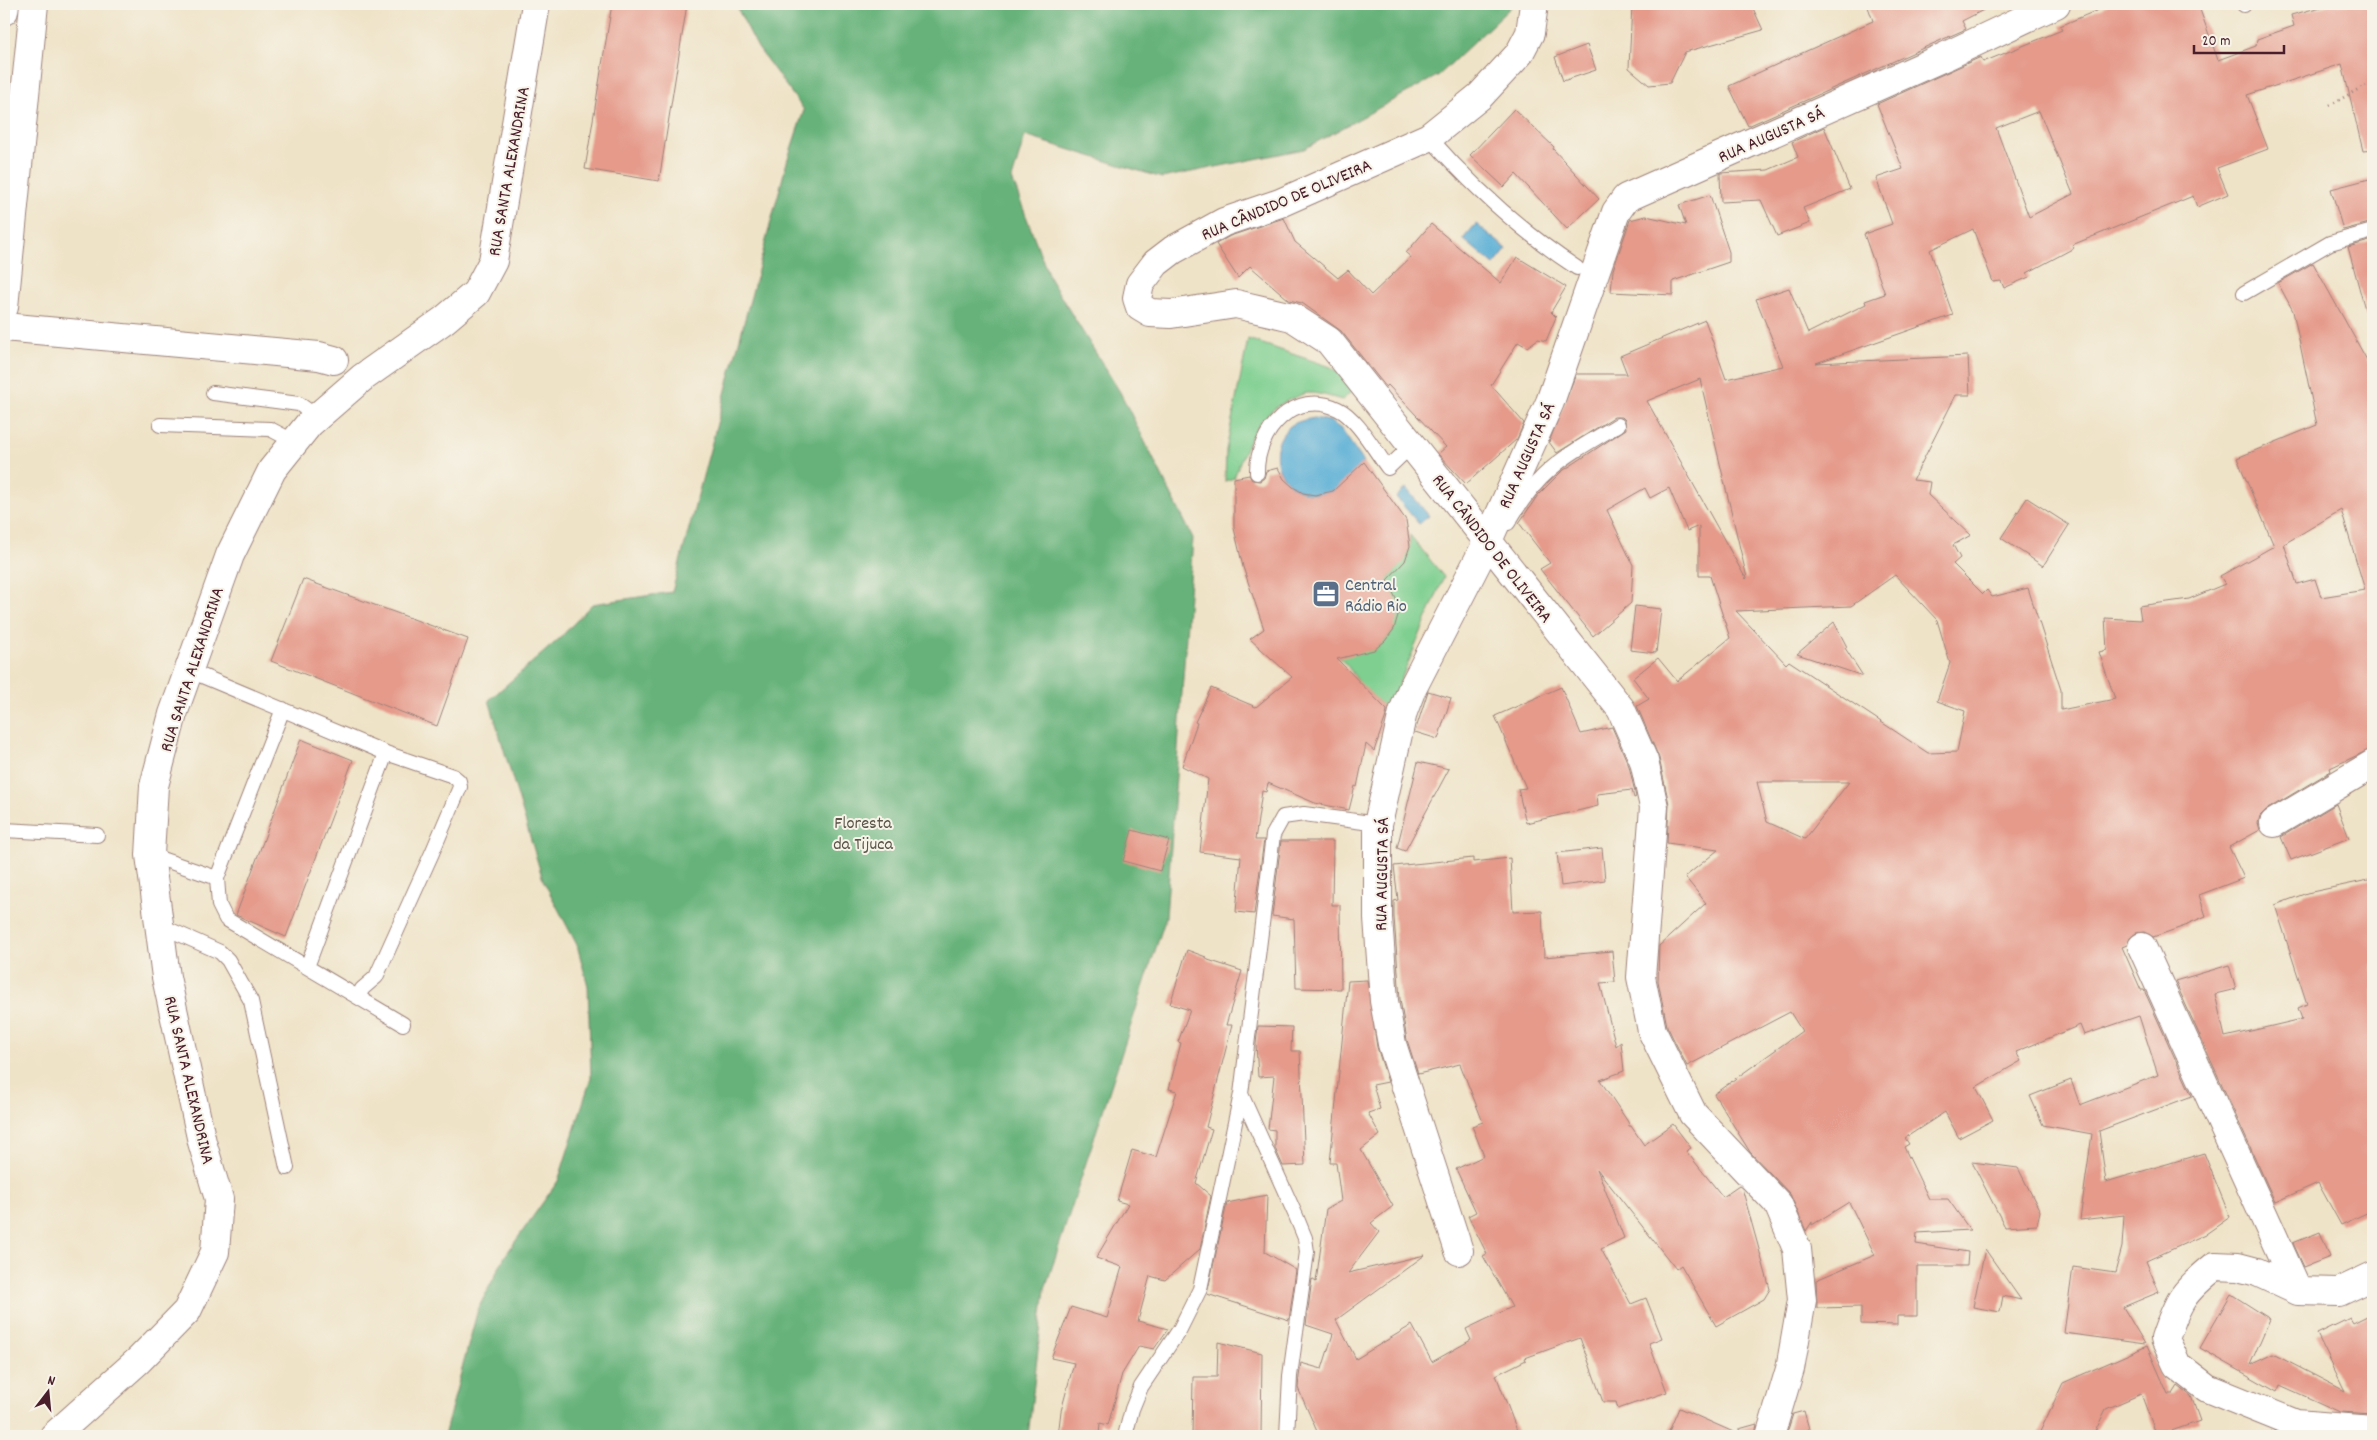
<svg xmlns="http://www.w3.org/2000/svg" width="2377" height="1440" viewBox="0 0 2377 1440" font-family="Dekko,sans-serif">
<style>
.green{fill:#7ecf90;stroke:#64775e}
.forest{fill:#66b27a;stroke:#586852}
.water{fill:#58aed5;stroke:#516680}
.building{fill:#e59a8a;fill-rule:evenodd}
.lines{fill:none;stroke-linecap:round;stroke-linejoin:round}
.service-casing{stroke:#9c8179;stroke-width:16}
.minor-casing{stroke:#9c8179;stroke-width:30}
.secondary-casing{stroke:#9c8179;stroke-width:30}
.motorway-casing{stroke:#9c8179;stroke-width:30}
.path{stroke:#9c8179;stroke-width:3;stroke-dasharray:1 4;stroke-linecap:butt}
.service{stroke:#fff;stroke-width:14}
.minor{stroke:#fff;stroke-width:28}
.secondary{stroke:#fff;stroke-width:28}
.motorway{stroke:#fff;stroke-width:28}
.labels{text-anchor:middle;stroke-width:4;stroke-linejoin:round;paint-order:stroke}
.street-label{font-size:18px;fill:#4a1f2b;stroke:#f7f3e8}
.service-label{font-size:18px;fill:#4e5e75;stroke:#f7f3e8;text-anchor:start}
.park-label{font-size:18px;fill:#5a5449;stroke:#f7f3e8}
</style>
<rect width="100%" height="100%" fill="#f7f3e8"/>
<filter id="ink" filterUnits="userSpaceOnUse"><feTurbulence type="fractalNoise" baseFrequency=".02" numOctaves="2"/><feDisplacementMap in="SourceGraphic" scale="10" xChannelSelector="R" yChannelSelector="G"/><feConvolveMatrix kernelMatrix="1 2 1 2 8 2 1 2 1" color-interpolation-filters="sRGB"/></filter>
<filter id="wash" filterUnits="userSpaceOnUse"><feTurbulence type="fractalNoise" baseFrequency=".0096" numOctaves="4" result="noise"/><feDisplacementMap in="SourceGraphic" scale="20" xChannelSelector="R" yChannelSelector="G"/><feGaussianBlur stdDeviation="1.12" result="paint"/><feColorMatrix in="noise" values="0 0 0 0 0 0 0 0 0 0 0 0 0 0 0 0 0 1.4 0 .05"/><feComposite in="paint" operator="in"/></filter>
<g filter="url(#wash)">
<rect width="100%" height="100%" fill="#efe3c7"/>
<path class="green" d="M 1248,339 L 1331,367 L 1356,388 L 1342,400 C 1331,397 1320,393 1308,393 C 1303,393 1299,396 1294,398 C 1258,411 1246,445 1234,478 L 1225,481 L 1226,450 Z
M 1410,535 L 1444,577 L 1388,711 L 1359,682 L 1346,664 L 1318,642 L 1374,650 L 1385,641 L 1394,629 L 1385,582 C 1399,567 1411,556 1410,535 Z"/>
<path class="forest" d="M 735,4 L 1514,4 L 1439,75 L 1304,149 L 1162,178 L 1025,136 L 1012,179 L 1050,279 L 1120,392 L 1193,538 L 1166,917 L 1045,1289 L 1028,1436 L 444,1436 L 478,1309 L 505,1256 L 558,1181 L 591,1078 L 588,986 L 577,945 L 543,880 L 489,700 L 560,638 L 592,604 L 672,592 L 788,158 L 804,110 L 758,48 Z"/>
<path class="water" d="M 1476,224 L 1507,249 L 1494,265 L 1463,239 Z
M 1314,418 L 1330,421 L 1341,429 L 1364,462 C 1354,471 1342,487 1330,492 C 1289,505 1258,456 1289,427 C 1296,421 1305,420 1314,418 Z
M 1406,488 L 1429,516 L 1419,524 L 1396,497 Z"/>
<g id="blocks">
<path class="building" d="M 612,4 L 687,4 L 659,181 L 585,169 Z
M 1632,4 L 1751,4 L 1763,30 L 1685,52 L 1670,83 L 1649,85 L 1629,68 Z
M 1867,4 L 1995,4 L 1962,21 L 1966,29 L 1748,126 L 1729,86 L 1873,21 Z
M 2112,4 L 2198,4 L 2218,60 L 2256,46 L 2257,39 L 2294,26 L 2291,15 L 2332,4 L 2373,4 L 2373,150 L 2363,151 L 2342,64 L 2247,95 L 2268,149 L 2217,168 L 2228,194 L 2197,207 L 2193,196 L 2072,245 L 2074,248 L 2027,273 L 2029,277 L 2004,288 L 2001,281 L 1993,282 L 1973,229 L 1930,250 L 1953,315 L 1816,363 L 1968,356 L 1970,395 L 1956,395 L 1913,480 L 1930,482 L 1928,495 L 1971,535 L 1953,545 L 1960,558 L 1953,564 L 1983,594 L 1987,590 L 1992,597 L 2028,588 L 2061,690 L 2061,710 L 2115,699 L 2099,652 L 2107,650 L 2105,618 L 2141,620 L 2139,606 L 2189,599 L 2225,584 L 2220,576 L 2274,546 L 2237,458 L 2317,425 L 2293,311 L 2278,283 L 2313,263 L 2373,371 L 2373,748 L 2330,768 L 2331,771 L 2266,810 L 2260,816 L 2258,823 L 2260,830 L 2229,847 L 2244,878 L 2199,895 L 2206,916 L 2187,924 L 2188,925 L 2153,937 L 2144,932 L 2136,933 L 2130,938 L 2127,945 L 2122,947 L 2141,990 L 2144,990 L 2192,1096 L 2099,1131 L 2106,1182 L 2204,1153 L 2230,1217 L 2206,1234 L 2146,1261 L 2159,1292 L 2123,1307 L 2145,1344 L 2064,1333 L 2073,1267 L 2115,1273 L 2122,1247 L 2124,1215 L 2080,1220 L 2092,1134 L 2043,1125 L 2030,1096 L 2071,1080 L 2080,1105 L 2158,1075 L 2139,1016 L 2084,1035 L 2080,1025 L 2016,1052 L 2021,1061 L 1976,1087 L 1993,1120 L 1959,1138 L 1945,1112 L 1905,1138 L 1909,1144 L 1904,1147 L 1929,1199 L 1948,1199 L 1970,1230 L 1917,1233 L 1916,1244 L 1968,1252 L 1967,1266 L 1917,1266 L 1917,1316 L 1897,1316 L 1897,1325 L 1861,1324 L 1861,1307 L 1817,1308 L 1816,1280 L 1875,1255 L 1849,1202 L 1812,1225 L 1812,1222 L 1806,1231 L 1790,1194 L 1750,1152 L 1714,1094 L 1802,1031 L 1790,1012 L 1687,1066 L 1667,1026 L 1658,981 L 1659,946 L 1706,903 L 1685,877 L 1718,850 L 1667,843 L 1669,804 L 1659,758 L 1637,706 L 1649,699 L 1633,678 L 1658,658 L 1677,681 L 1730,638 L 1710,576 L 1699,576 L 1699,526 L 1687,531 L 1669,488 L 1650,498 L 1645,488 L 1607,510 L 1633,565 L 1631,603 L 1593,636 L 1540,569 L 1550,563 L 1519,523 L 1538,495 L 1561,472 L 1626,429 L 1625,420 L 1622,417 L 1614,417 L 1557,453 L 1549,442 L 1576,374 L 1627,374 L 1620,356 L 1705,320 L 1726,379 L 1783,366 L 1756,299 L 1789,288 L 1808,333 L 1866,304 L 1865,301 L 1885,294 L 1864,234 L 1892,224 L 1876,178 L 1903,169 L 1877,104 L 1981,57 L 1983,62 L 2062,30 L 2060,26 ZM 2039,111 L 2073,194 L 2029,217 L 1996,128 ZM 1700,379 L 1747,578 L 1746,579 L 1647,401 ZM 2341,510 L 2365,590 L 2321,597 L 2315,579 L 2297,584 L 2284,544 ZM 1895,575 L 1937,620 L 1950,663 L 1937,701 L 1965,711 L 1957,752 L 1928,753 L 1789,661 L 1786,664 L 1736,611 L 1851,606 ZM 1757,782 L 1849,782 L 1805,839 L 1767,822 Z
M 1587,45 L 1596,70 L 1563,81 L 1555,57 Z
M 1514,109 L 1554,147 L 1553,149 L 1599,199 L 1567,229 L 1516,174 L 1504,187 L 1470,155 Z
M 1824,127 L 1850,189 L 1803,208 L 1810,223 L 1777,236 L 1761,200 L 1721,202 L 1720,173 L 1768,170 L 1798,157 L 1792,142 Z
M 2373,178 L 2373,222 L 2343,230 L 2331,189 Z
M 1710,195 L 1729,252 L 1729,262 L 1673,281 L 1673,295 L 1611,292 L 1613,270 L 1630,220 L 1646,216 L 1686,225 L 1679,205 Z
M 1284,218 L 1295,242 L 1338,278 L 1348,270 L 1371,295 L 1411,257 L 1406,253 L 1431,224 L 1501,283 L 1517,257 L 1566,287 L 1551,312 L 1556,317 L 1546,341 L 1538,339 L 1527,347 L 1518,342 L 1491,385 L 1524,423 L 1517,439 L 1466,484 L 1438,454 L 1446,447 L 1388,385 L 1386,387 L 1341,331 L 1302,303 L 1289,300 L 1250,266 L 1238,278 L 1216,244 L 1230,236 Z
M 2373,240 L 2373,312 L 2366,313 L 2348,247 Z
M 1364,462 L 1406,520 L 1410,546 L 1405,561 L 1387,580 L 1397,601 L 1398,615 L 1394,629 L 1385,641 L 1374,650 L 1337,659 L 1387,710 L 1386,716 L 1374,751 L 1366,744 L 1357,787 L 1355,786 L 1349,810 L 1315,803 L 1268,783 L 1266,792 L 1262,791 L 1255,840 L 1264,840 L 1254,914 L 1236,912 L 1241,857 L 1200,852 L 1208,779 L 1182,766 L 1197,723 L 1195,722 L 1211,688 L 1256,707 L 1292,677 L 1250,639 L 1264,629 L 1243,567 L 1234,528 L 1234,478 L 1249,475 L 1252,480 L 1260,481 L 1264,478 L 1266,471 L 1278,468 L 1284,479 L 1293,487 L 1303,493 L 1315,495 L 1333,491 Z
M 2027,498 L 2069,525 L 2043,566 L 2001,538 Z
M 303,579 L 468,639 L 437,726 L 271,661 Z
M 1635,606 L 1661,609 L 1656,653 L 1630,650 Z
M 1834,622 L 1847,647 L 1845,648 L 1863,676 L 1797,654 Z
M 1561,687 L 1581,734 L 1612,727 L 1629,766 L 1636,797 L 1634,798 L 1632,790 L 1597,794 L 1598,806 L 1526,823 L 1518,789 L 1526,788 L 1495,716 Z
M 1428,691 L 1451,698 L 1438,739 L 1415,732 Z
M 301,739 L 353,760 L 286,937 L 236,915 Z
M 1418,762 L 1449,769 L 1405,851 L 1397,848 Z
M 2336,804 L 2349,838 L 2291,860 L 2281,837 Z
M 1132,830 L 1169,840 L 1160,871 L 1123,861 Z
M 1281,841 L 1333,841 L 1332,905 L 1340,905 L 1341,989 L 1296,988 L 1294,919 L 1272,916 Z
M 1602,848 L 1605,880 L 1561,886 L 1557,853 Z
M 1473,858 L 1473,862 L 1510,858 L 1513,912 L 1542,911 L 1544,957 L 1612,951 L 1615,982 L 1600,983 L 1616,1046 L 1621,1042 L 1624,1071 L 1600,1080 L 1628,1122 L 1629,1126 L 1631,1126 L 1644,1145 L 1673,1124 L 1691,1148 L 1686,1151 L 1723,1197 L 1739,1186 L 1742,1188 L 1770,1289 L 1764,1299 L 1716,1326 L 1681,1265 L 1676,1269 L 1597,1169 L 1624,1238 L 1601,1249 L 1631,1304 L 1646,1298 L 1662,1338 L 1649,1343 L 1667,1392 L 1618,1409 L 1616,1402 L 1603,1402 L 1580,1338 L 1525,1358 L 1526,1360 L 1496,1375 L 1519,1436 L 1319,1436 L 1298,1388 L 1299,1377 L 1301,1363 L 1322,1369 L 1333,1334 L 1306,1325 L 1312,1279 L 1316,1282 L 1326,1209 L 1341,1201 L 1336,1163 L 1330,1163 L 1348,981 L 1367,980 L 1377,1047 L 1388,1082 L 1373,1085 L 1380,1109 L 1368,1113 L 1380,1135 L 1361,1150 L 1393,1206 L 1371,1223 L 1379,1232 L 1348,1273 L 1425,1255 L 1336,1320 L 1356,1359 L 1412,1325 L 1432,1362 L 1471,1340 L 1466,1329 L 1512,1307 L 1483,1256 L 1487,1254 L 1468,1216 L 1476,1212 L 1456,1169 L 1484,1156 L 1472,1126 L 1483,1122 L 1460,1064 L 1418,1074 L 1407,1040 L 1400,999 L 1394,917 L 1394,901 L 1398,900 L 1394,866 Z
M 2373,879 L 2373,1210 L 2341,1225 L 2318,1183 L 2275,1202 L 2175,981 L 2229,965 L 2236,989 L 2215,994 L 2225,1037 L 2302,1019 L 2298,1008 L 2307,1004 L 2275,905 L 2307,893 Z
M 1187,950 L 1206,957 L 1208,960 L 1242,971 L 1226,1025 L 1232,1025 L 1206,1127 L 1212,1129 L 1196,1183 L 1211,1196 L 1200,1249 L 1165,1280 L 1150,1276 L 1138,1321 L 1168,1329 L 1154,1349 L 1139,1346 L 1122,1374 L 1108,1425 L 1100,1423 L 1099,1436 L 1058,1436 L 1061,1411 L 1074,1363 L 1051,1358 L 1071,1307 L 1107,1318 L 1122,1267 L 1096,1258 L 1128,1204 L 1117,1201 L 1132,1150 L 1156,1157 L 1177,1091 L 1169,1089 L 1181,1043 L 1178,1042 L 1190,1010 L 1170,1004 Z
M 1258,1026 L 1292,1027 L 1291,1051 L 1300,1051 L 1305,1165 L 1283,1166 L 1275,1148 L 1275,1130 L 1268,1129 L 1274,1076 L 1258,1077 L 1256,1044 Z
M 1972,1162 L 2018,1168 L 2040,1211 L 2037,1225 L 2005,1227 Z
M 1267,1195 L 1265,1252 L 1296,1270 L 1289,1320 L 1207,1294 L 1227,1203 Z
M 2320,1232 L 2330,1257 L 2304,1267 L 2293,1243 Z
M 1985,1249 L 2021,1300 L 2003,1296 L 2000,1312 L 1973,1307 Z
M 2231,1294 L 2270,1319 L 2250,1365 L 2273,1354 L 2345,1391 L 2317,1334 L 2350,1318 L 2353,1323 L 2373,1313 L 2373,1414 L 2340,1412 L 2280,1385 L 2277,1392 L 2200,1348 Z
M 1218,1342 L 1262,1353 L 1261,1436 L 1192,1436 L 1193,1377 L 1217,1377 Z
M 2147,1346 L 2168,1394 L 2173,1394 L 2178,1386 L 2191,1396 L 2200,1421 L 2157,1436 L 2141,1394 L 2106,1409 L 2093,1436 L 2038,1436 L 2063,1383 Z
M 1679,1408 L 1740,1435 L 1739,1429 L 1757,1424 L 1755,1436 L 1667,1436 Z
M 1804,1411 L 1811,1436 L 1786,1436 L 1793,1414 Z"/>
</g>
</g>
<g filter="url(#ink)">
<use href="#blocks" fill-opacity="0" stroke="#9c8179" stroke-width="1"/>
<g class="lines">
<defs>
<path id="service" d="M 2243,4 L 2244,5
M 1429,137 C 1472,186 1522,232 1577,268
M 2244,293 L 2330,243 L 2373,231
M 213,393 L 299,404 L 317,417
M 160,425 L 270,429 L 295,442
M 1257,473 C 1256,431 1295,388 1338,409 C 1357,418 1375,451 1388,468 L 1412,445
M 1508,523 C 1539,469 1566,456 1618,425
M 188,670 L 386,753 L 453,776 L 459,781 L 460,787 L 432,853 L 376,977 L 362,989 L 359,997
M 4,830 L 97,835
M 150,855 L 217,878 L 283,709
M 217,878 L 219,905 L 226,919 L 403,1024
M 159,925 L 220,952 L 228,960 L 251,1001 L 287,1168
M 307,967 L 386,753
M 1125,1436 L 1132,1409 L 1141,1387 L 1180,1329 L 1200,1289 L 1241,1094
M 1287,1436 L 1290,1376 L 1307,1252 L 1305,1238 L 1296,1216 L 1241,1094 L 1273,835 L 1283,817 L 1304,814 L 1378,824"/>
<path id="minor" d="M 1534,4 L 1530,33 L 1519,54 L 1480,96 L 1429,137 L 1280,203 L 1224,222 L 1173,250 L 1156,263 L 1140,284 L 1137,298 L 1140,307 L 1150,313 L 1171,314 L 1236,304 L 1292,317 L 1329,341 L 1621,709 L 1644,761 L 1654,807 L 1641,977 L 1652,1031 L 1693,1114 L 1778,1204 L 1797,1249 L 1802,1300 L 1790,1369 L 1770,1436
M 4,327 L 319,356 L 334,360
M 2274,823 L 2373,764
M 2142,947 L 2298,1291
M 1459,1251 L 1392,1044 L 1384,1001 L 1378,918 L 1378,824 L 1403,712 L 1411,691 L 1487,543 L 1550,402 L 1616,212 L 1626,198 L 1946,56 L 2056,4
M 2373,1276 L 2339,1292 L 2298,1291 L 2257,1272 L 2238,1267 L 2215,1266 C 2183,1292 2178,1300 2165,1339 L 2177,1365 L 2207,1388 L 2296,1424 L 2373,1430
M 54,1436 L 139,1360 L 187,1311 L 215,1252 L 219,1199 L 202,1142 L 166,977 L 150,855 L 154,786 L 173,714 L 230,555 L 272,470 L 309,424 L 362,378 L 444,320 L 476,293 L 493,261 L 536,4"/>
<path id="secondary" d="M 4,307 L 34,4"/>
<path id="motorway" d="M 4,11 L 5,4"/>
</defs>
<use href="#service" class="service-casing"/>
<use href="#minor" class="minor-casing"/>
<use href="#secondary" class="secondary-casing"/>
<use href="#motorway" class="motorway-casing"/>
<path class="path" d="M 2330,105 L 2373,81"/>
<use href="#service" class="service"/>
<use href="#minor" class="minor"/>
<use href="#secondary" class="secondary"/>
<use href="#motorway" class="motorway"/>
</g>
</g>
<defs>
<symbol id="office-square" viewBox="-11 -11 22 22"><rect x="-9" y="-9" width="18" height="18" rx="4" fill="#5c6f8a" stroke="#f7f3e8"/><path d="M-6-3h4V-5.5h4V-3h4V5H-6ZM-1-4.5V-3h2v-1.5ZM-6 0V1H6V0Z" fill="#fff"/></symbol>
</defs>
<g fill-rule="evenodd">
<use href="#office-square" x="1310" y="578" width="32" height="32"/>
</g>
<g class="labels">
<g class="street-label">
<text transform="translate(1771 134) rotate(-24)" y="6">RUA AUGUSTA SÁ</text>
<text transform="translate(508 171) rotate(-80)" y="6">RUA SANTA ALEXANDRINA</text>
<text transform="translate(1286 199) rotate(-23)" y="6">RUA CÂNDIDO DE OLIVEIRA</text>
<text transform="translate(1526 455) rotate(-66)" y="6">RUA AUGUSTA SÁ</text>
<text transform="translate(1493 548) rotate(52)" y="6">RUA CÂNDIDO DE OLIVEIRA</text>
<text transform="translate(191 669) rotate(-72)" y="6">RUA SANTA ALEXANDRINA</text>
<text transform="translate(1381 874) rotate(-89)" y="6">RUA AUGUSTA SÁ</text>
<text transform="translate(190 1080) rotate(77)" y="6">RUA SANTA ALEXANDRINA</text>
</g>
<g class="service-label">
<text x="1345" y="590">Central<tspan x="1345" dy="21">Rádio Rio</tspan></text>
</g>
<g class="park-label">
<text x="863" y="828">Floresta<tspan x="863" dy="21">da Tijuca</tspan></text>
</g>
</g>
<rect width="2377" height="1440" fill="none" stroke="#f7f3e8" stroke-width="20"/>
<g transform="translate(48 1392) rotate(16)" stroke="#f7f3e8" stroke-width="4" paint-order="stroke">
<path d="M0-4L9 19L0 12L-9 19Z" fill="#4a1f2b"/>
<text y="-8" font-size="14" font-weight="bold" text-anchor="middle" fill="#4a1f2b">N</text>
</g>
<path d="M2194 45v8h90v-8" fill="none" stroke="#4a1f2b" stroke-width="2.5"/>
<text x="2202" y="45" font-size="15" fill="#4a1f2b" stroke="#f7f3e8" stroke-width="4" paint-order="stroke">20 m</text>
</svg>
